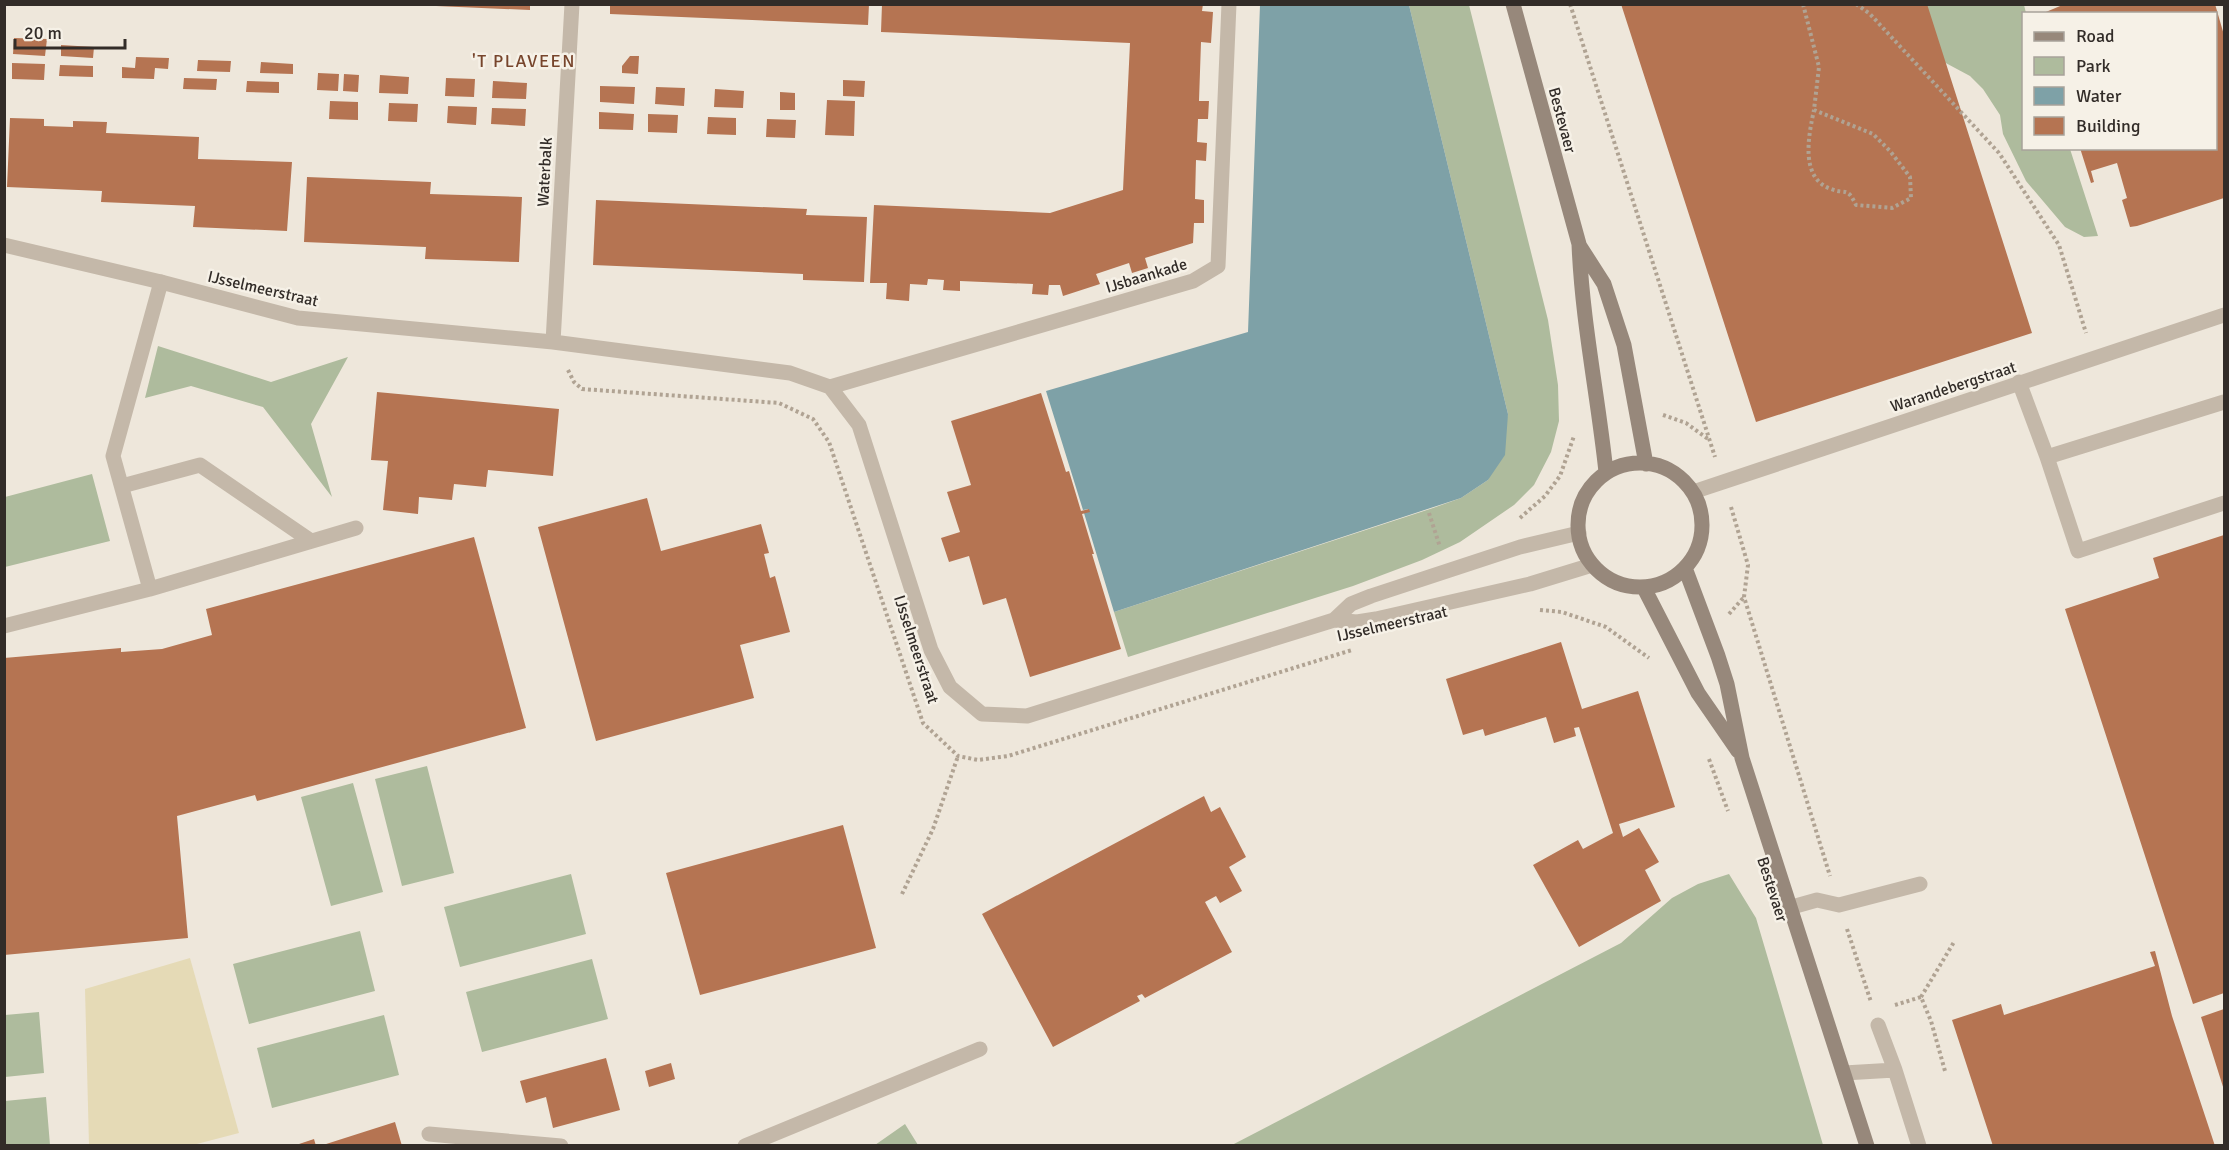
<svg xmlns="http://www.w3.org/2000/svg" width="2229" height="1150" viewBox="0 0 2229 1150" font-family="Signika,sans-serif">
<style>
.green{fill:#aebb9d}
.sand{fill:#e5dab6}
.water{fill:#7ea1a7}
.building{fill:#b57452}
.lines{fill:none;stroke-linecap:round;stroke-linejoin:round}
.path{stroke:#b0a393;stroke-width:4;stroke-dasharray:3 3;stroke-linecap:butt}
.lane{stroke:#c4b8a9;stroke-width:15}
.street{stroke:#c4b8a9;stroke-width:15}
.secondary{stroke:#97887b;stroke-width:15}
.labels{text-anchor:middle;stroke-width:5;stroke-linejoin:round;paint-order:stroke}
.street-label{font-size:16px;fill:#322c28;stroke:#f6f1e7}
.neighbourhood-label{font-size:18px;letter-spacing:1.5px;fill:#77452c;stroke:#f6f1e7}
</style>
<rect width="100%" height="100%" fill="#eee7db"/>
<path class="green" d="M 1409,5 L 1469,5 L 1548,320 L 1558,385 L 1559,421 L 1551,452 L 1534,485 L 1514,505 L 1460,542 L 1422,560 L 1353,586 L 1128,657 L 1114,612 L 1433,508 L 1461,498 L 1488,480 L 1508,414 Z
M 1883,5 L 2024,5 L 2026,13 L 2024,14 L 2024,148 L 2070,149 L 2098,236 L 2084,237 L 2065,227 L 2026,181 L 2003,134 L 2000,115 L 1983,89 L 1970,76 L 1942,61 Z
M 158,346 L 271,382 L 348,357 L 311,424 L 332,497 L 263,407 L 191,386 L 145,398 Z
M 92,474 L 110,541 L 5,567 L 5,497 Z
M 427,766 L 454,873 L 402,886 L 375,779 Z
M 353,783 L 383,892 L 331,906 L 301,797 Z
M 571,874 L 586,934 L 460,967 L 444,907 Z
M 1729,874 L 1756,918 L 1823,1145 L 1232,1145 L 1621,943 L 1672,898 L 1698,884 Z
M 360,931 L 375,991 L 249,1024 L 233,964 Z
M 592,959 L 608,1019 L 482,1052 L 466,992 Z
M 39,1012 L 44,1073 L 5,1077 L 5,1015 Z
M 384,1015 L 399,1075 L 272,1108 L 257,1048 Z
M 46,1097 L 50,1145 L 5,1145 L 5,1101 Z
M 905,1124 L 918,1145 L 875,1145 Z"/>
<path class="sand" d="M 190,958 L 239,1133 L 193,1145 L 89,1145 L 85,989 Z"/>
<path class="water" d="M 1260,5 L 1409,5 L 1508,414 L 1505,455 L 1488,480 L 1461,498 L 1114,612 L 1084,513 L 1089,509 L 1083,510 L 1046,391 L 1248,332 Z"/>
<path class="building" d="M 436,4 L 530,4 L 530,10 L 436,6 Z
M 610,4 L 869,4 L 868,25 L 610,14 Z
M 882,4 L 1203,4 L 1202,11 L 1213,12 L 1211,43 L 1201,42 L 1199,101 L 1209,101 L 1208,119 L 1198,119 L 1197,142 L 1207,143 L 1206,161 L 1196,160 L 1195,199 L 1204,200 L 1204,223 L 1194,223 L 1193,243 L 1145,258 L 1148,268 L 1132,273 L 1129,263 L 1096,274 L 1100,284 L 1063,296 L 1060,285 L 1049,285 L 1048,295 L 1032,294 L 1033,284 L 960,281 L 960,291 L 943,290 L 944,280 L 928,279 L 927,285 L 910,284 L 909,301 L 886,299 L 887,283 L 870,283 L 874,205 L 1050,213 L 1123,190 L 1130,43 L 881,32 Z
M 1621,4 L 1927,4 L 2032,333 L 1756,422 Z
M 2065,4 L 2215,4 L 2224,35 L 2224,198 L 2137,226 L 2130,227 L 2122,200 L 2127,198 L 2117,163 L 2091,171 L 2094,182 L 2091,183 L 2080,148 L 2216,148 L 2216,14 L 2041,14 Z
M 14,38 L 47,39 L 45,56 L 13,54 Z
M 61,45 L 94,47 L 93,58 L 61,56 Z
M 630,56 L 639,56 L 638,74 L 622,73 L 622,66 Z
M 136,57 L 169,58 L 168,69 L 155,68 L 154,79 L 122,78 L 122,67 L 135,68 Z
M 198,60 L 231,61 L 230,72 L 197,71 Z
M 261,62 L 293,64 L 293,74 L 260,73 Z
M 12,63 L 45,64 L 44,80 L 12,79 Z
M 60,65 L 93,66 L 93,77 L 59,76 Z
M 318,73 L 339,74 L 338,91 L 317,90 Z
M 344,74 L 359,75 L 358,92 L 343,91 Z
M 380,75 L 409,77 L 408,94 L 379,93 Z
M 184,78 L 217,79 L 216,90 L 183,89 Z
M 446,78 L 475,79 L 474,97 L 445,96 Z
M 843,80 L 865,81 L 864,97 L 843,96 Z
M 247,81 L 279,82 L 279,93 L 246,92 Z
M 493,81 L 527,83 L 526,99 L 492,98 Z
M 600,86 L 635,87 L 634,104 L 600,102 Z
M 656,87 L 685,88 L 684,106 L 655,104 Z
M 715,89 L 744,91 L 743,108 L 714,107 Z
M 780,92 L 795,93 L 795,110 L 780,110 Z
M 827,100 L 855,101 L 854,136 L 825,135 Z
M 330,101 L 358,102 L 358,120 L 329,119 Z
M 389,103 L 418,104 L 417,122 L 388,121 Z
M 448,106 L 477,107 L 476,125 L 447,123 Z
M 492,108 L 526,109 L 525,126 L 491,124 Z
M 599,112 L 634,114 L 633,130 L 599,129 Z
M 648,114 L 678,115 L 677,133 L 648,132 Z
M 708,117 L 736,118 L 736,135 L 707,134 Z
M 10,118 L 44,119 L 44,126 L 73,127 L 73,121 L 107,122 L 106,133 L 199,137 L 198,159 L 292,162 L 287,231 L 193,227 L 195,206 L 101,202 L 102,191 L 7,187 Z
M 767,119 L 796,120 L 795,138 L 766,137 Z
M 307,177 L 431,182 L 430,194 L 522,197 L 519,262 L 425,259 L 426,247 L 304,242 Z
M 596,200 L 807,209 L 806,215 L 867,217 L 864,282 L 803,280 L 803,274 L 593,265 Z
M 377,392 L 559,409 L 553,476 L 488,470 L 486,487 L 454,484 L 452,500 L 419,497 L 418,514 L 383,510 L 388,461 L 371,460 Z
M 1041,393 L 1066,472 L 1069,471 L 1081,511 L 1089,509 L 1090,512 L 1082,514 L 1094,554 L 1092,554 L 1121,649 L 1030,677 L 1006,598 L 983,605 L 969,556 L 949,562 L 941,538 L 960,532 L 947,492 L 971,485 L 951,421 Z
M 647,498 L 661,551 L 761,524 L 769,553 L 764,554 L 770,578 L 775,576 L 790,632 L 740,645 L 754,698 L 596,741 L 538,527 Z
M 2224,535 L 2224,993 L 2193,1004 L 2065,609 L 2159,578 L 2153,558 Z
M 474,537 L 526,728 L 257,801 L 255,795 L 177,816 L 188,938 L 4,955 L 4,658 L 121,648 L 121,652 L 162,649 L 212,635 L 206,609 Z
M 1561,642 L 1582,709 L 1638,691 L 1675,807 L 1619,824 L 1623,837 L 1639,828 L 1659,862 L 1645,870 L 1661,901 L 1579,947 L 1533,865 L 1578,840 L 1583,849 L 1613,833 L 1579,727 L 1574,728 L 1576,736 L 1554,743 L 1546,717 L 1485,736 L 1483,729 L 1463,735 L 1446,679 Z
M 1204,796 L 1211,812 L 1220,807 L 1246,857 L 1229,867 L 1242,891 L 1220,903 L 1216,896 L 1205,902 L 1232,952 L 1145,998 L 1142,994 L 1137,996 L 1140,1001 L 1053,1047 L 982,914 Z
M 843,825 L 876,948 L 700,995 L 666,873 Z
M 2155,951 L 2172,1016 L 2215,1146 L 1993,1146 L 1952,1020 L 2001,1004 L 2004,1015 L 2155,966 L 2150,952 Z
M 2224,1009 L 2224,1090 L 2201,1017 Z
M 606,1058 L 620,1110 L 553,1128 L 546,1097 L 526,1103 L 520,1081 Z
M 671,1063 L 675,1079 L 649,1087 L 645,1071 Z
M 395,1122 L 402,1146 L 323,1146 L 323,1145 Z
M 314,1139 L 316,1146 L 296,1146 L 296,1145 Z"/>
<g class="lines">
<path class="path" d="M 1570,4 L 1715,457
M 1803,4 L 1819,67 L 1814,110 L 1873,134 L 1890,151 L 1910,177 L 1911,198 L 1892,208 L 1856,205 C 1847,186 1846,195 1831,189 C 1799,178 1809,134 1814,110
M 1856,4 L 1870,14 L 1999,153 L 2059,245 L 2086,333
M 568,370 L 574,382 L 582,389 L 779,403 L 813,419 L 829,442 L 923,723 L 958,756 L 978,760 L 1008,756 L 1352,650
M 1663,415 L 1686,423 L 1708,439
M 1731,507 L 1748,565 L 1744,597 L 1830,876
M 1429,513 L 1440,547
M 1520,518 L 1545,496 L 1560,476 L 1574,436
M 1540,610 L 1562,612 L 1606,627 L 1649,658
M 1729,614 L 1744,597
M 1709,759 L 1728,811
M 902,894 L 933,829 L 958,756
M 1847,929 L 1871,1002
M 1921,997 L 1954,942
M 1895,1005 L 1921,997 L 1931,1021 L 1945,1071"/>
<path class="lane" d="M 2019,382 L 2047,457 L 2078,551 L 2224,503
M 2047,457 L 2224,402
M 122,486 L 200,465 L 311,541
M 150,589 L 356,528
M 4,626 L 150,589 L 113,456 L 161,282
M 1792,907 L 1817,900 L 1839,905 L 1920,884
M 429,1134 L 561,1146
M 745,1146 L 980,1049"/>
<path class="street" d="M 4,245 L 161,282 L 298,318 L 553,342 L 790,373 L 830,387 L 859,425 L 931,650 L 950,687 L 982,714 L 1027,716 L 1334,620 L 1357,622 L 1376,619 L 1530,584 L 1592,565
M 553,342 L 572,4
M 830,387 L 1193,281 L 1218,266 L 1229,4
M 1693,492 L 2224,315
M 1334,620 L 1351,604 L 1371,596 L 1520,547 L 1579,533
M 1878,1025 L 1895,1070 L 1919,1146
M 1844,1073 L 1895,1070"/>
<path class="secondary" d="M 1513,4 L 1579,244 C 1582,321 1598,396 1606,472
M 1579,245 L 1604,284 L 1624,345 L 1646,464
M1578 525a62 62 0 1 1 124 0a62 62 0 1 1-124 0Z
M 1685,568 L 1718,656 L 1727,684 L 1742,758 L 1867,1146
M 1644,588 L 1698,693 L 1738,751"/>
</g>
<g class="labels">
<g class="street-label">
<text transform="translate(1563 120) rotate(75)" y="6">Bestevaer</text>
<text transform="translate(544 172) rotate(-87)" y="6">Waterbalk</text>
<text transform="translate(1146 275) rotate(-17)" y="6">IJsbaankade</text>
<text transform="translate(263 288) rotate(13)" y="6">IJsselmeerstraat</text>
<text transform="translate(1953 386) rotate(-18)" y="6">Warandebergstraat</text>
<text transform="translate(1392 623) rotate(-13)" y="6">IJsselmeerstraat</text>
<text transform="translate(917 649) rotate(72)" y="6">IJsselmeerstraat</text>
<text transform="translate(1773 889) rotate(72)" y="6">Bestevaer</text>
</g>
<g class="neighbourhood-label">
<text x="524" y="67">'T PLAVEEN</text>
</g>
</g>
<rect width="2229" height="1150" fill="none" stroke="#322c28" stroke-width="12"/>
<rect x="2022" y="12" width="195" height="138" fill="#f6f1e7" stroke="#a8a29b" stroke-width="1.5"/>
<rect x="2034" y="32" width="30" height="9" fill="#97887b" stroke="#a8a29b" stroke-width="1.5"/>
<text x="2076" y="42" font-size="18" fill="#322c28">Road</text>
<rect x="2034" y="57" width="30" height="18" fill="#aebb9d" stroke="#a8a29b" stroke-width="1.5"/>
<text x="2076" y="72" font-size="18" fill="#322c28">Park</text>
<rect x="2034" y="87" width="30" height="18" fill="#7ea1a7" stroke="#a8a29b" stroke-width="1.5"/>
<text x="2076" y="102" font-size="18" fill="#322c28">Water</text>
<rect x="2034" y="117" width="30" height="18" fill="#b57452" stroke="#a8a29b" stroke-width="1.5"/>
<text x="2076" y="132" font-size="18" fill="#322c28">Building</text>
<path d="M15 39v9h110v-9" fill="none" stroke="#322c28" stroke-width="3"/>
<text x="24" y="39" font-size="18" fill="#322c28" stroke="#f6f1e7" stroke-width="4.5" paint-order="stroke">20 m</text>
</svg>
